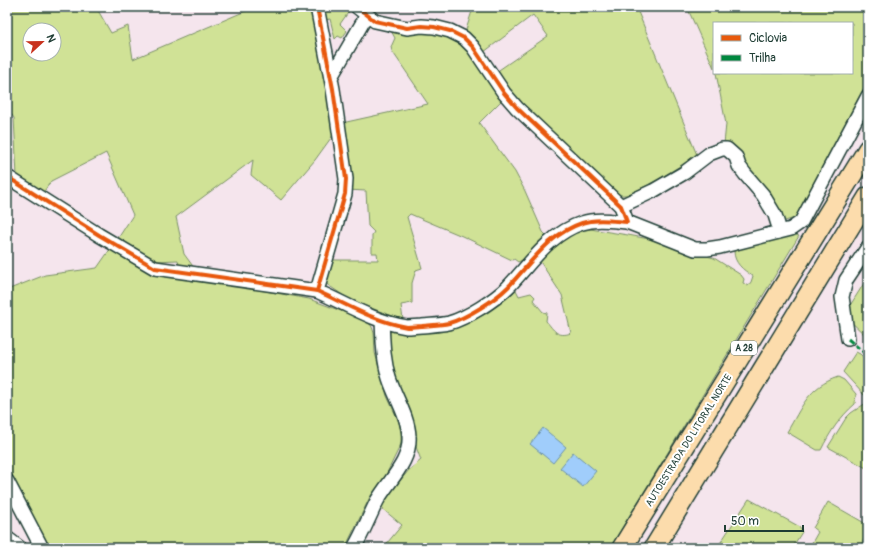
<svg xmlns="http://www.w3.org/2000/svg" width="875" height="555" font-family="Pangolin,sans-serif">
  <rect width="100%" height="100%" fill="#f5e5ed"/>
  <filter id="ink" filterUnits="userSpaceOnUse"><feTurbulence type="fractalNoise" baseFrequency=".025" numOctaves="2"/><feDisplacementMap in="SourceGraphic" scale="8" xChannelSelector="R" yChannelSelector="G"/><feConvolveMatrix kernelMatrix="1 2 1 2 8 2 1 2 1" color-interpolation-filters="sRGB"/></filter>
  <g filter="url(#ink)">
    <g fill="#d0e296" stroke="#789065" fill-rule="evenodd">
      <path d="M7 7H96L111 33 128 26 133 59 255 7H312L336 131 315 160 281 200 251 175 253 160 176 217 184 254 195 269 179 265 178 260 155 261 117 240 133 215 106 153 51 181 43 193 17 176 14 118 7 108ZM30 30H54V54H30Z"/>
      <polygon points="321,7 339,7 345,12 348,8 350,10 340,24 347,31 342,38 338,36 335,39 330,19 325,20"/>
      <polygon points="472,7 636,7 697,155 658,180 627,195 620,195 575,160 509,91 496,72 548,36 533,15 484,52 465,33 473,8"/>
      <polygon points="687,7 868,7 868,80 795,218 785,221 780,217 724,144 726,124 716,73 852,73 852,23 714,23 714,68"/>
      <path d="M390 29 424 30 462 41 505 97 479 123 515 172 525 191 543 232 546 235C538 244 529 258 518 262L514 259 512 260 462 236 410 214 407 217 422 268 416 270 412 283V303L401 305 403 320 350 300 325 283 330 260H378L377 253H372V235L374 232 368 226 366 191 347 190 351 170 342 123 428 104 392 51 391 47 395 38Z"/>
      <path d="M590 229 628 235 649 239 714 258 741 275 744 279 743 283 748 286 751 282 753 276C743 270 734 263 734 251L739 248 792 234 799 236 610 548H383L402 525 379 506 409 470 421 460C412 438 382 347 391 328L457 326 468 323 489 312 516 290 519 296 531 293 535 297 533 300 543 312 547 313 546 321C554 330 557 338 571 333L562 295 539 260 567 235Z"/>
      <polygon points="111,248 149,272 177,275 309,299 368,321 372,327 374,333 375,353 387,396 399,422 401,433 401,444 384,479 370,497 345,548 48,548 7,471 7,290 45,275 97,268"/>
      <polygon points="868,277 868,338 844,315"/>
      <polygon points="856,352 860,354 868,362 868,397 865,396 843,372"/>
      <path d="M838 377 844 380 856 394 855 404C840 417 830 432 821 450H817L787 432C802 407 808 387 838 377Z"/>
      <polygon points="866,403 868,404 868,469 828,447 846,418 851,413"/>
      <polygon points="749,499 800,527 802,532 792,548 717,548"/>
      <polygon points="828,502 868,525 868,532 859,548 809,548 818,532 813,528"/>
    </g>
    <g fill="#a0cdfb" stroke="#6c93ab">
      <polygon points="543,428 566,447 553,463 530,444"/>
      <polygon points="573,452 596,471 583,487 560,468"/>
    </g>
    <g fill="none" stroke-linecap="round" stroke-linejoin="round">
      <defs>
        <g id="minor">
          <path d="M317 7 333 89 346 179 345 194 317 291C346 304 375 322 407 327 412 327 417 326 422 326 431 325 440 325 449 323 467 318 495 300 508 287 531 263 549 234 582 223 597 218 613 221 627 222L621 206 517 108 504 93 473 47 464 38 450 31 434 27 421 26 407 28 375 21 357 7"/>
          <polyline points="331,77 367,15"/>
          <polyline points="7,178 9,178 99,235 155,268 317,291"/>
          <polyline points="621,206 653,191 684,173 709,154 722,149 727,149 736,157 739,166 745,174 763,195 775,215 780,231"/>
          <polyline points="627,222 695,249 707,249 720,247 791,229 801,222 868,96"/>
          <polyline points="848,339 842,297 846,280 868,247"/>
          <polyline points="7,481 42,548"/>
          <polyline points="7,538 20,548"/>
          <path d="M354 548C363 533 369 517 377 501 388 481 411 462 409 436 408 416 395 397 389 378 383 359 383 340 382 321"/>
        </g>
        <g id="highway">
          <polyline points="622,548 868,149"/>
          <polyline points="654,548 868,197"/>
        </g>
      </defs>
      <use href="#minor" stroke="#1f3d34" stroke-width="16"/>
      <use href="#highway" stroke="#1f3d34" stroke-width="22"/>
      <use href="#minor" stroke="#fff" stroke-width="13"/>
      <use href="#highway" stroke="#fcdcac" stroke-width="19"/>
      <polyline stroke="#00873e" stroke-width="3" stroke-dasharray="6 3" stroke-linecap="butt" points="848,339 868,356"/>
      <defs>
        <g id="cycleway">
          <path d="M317 7 333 89 346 179 345 194 317 291C346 304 375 322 407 327 412 327 417 326 422 326 431 325 440 325 449 323 467 318 495 300 508 287 531 263 549 234 582 223 597 218 613 221 627 222L621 206 517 108 504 93 473 47 464 38 450 31 434 27 421 26 407 28 375 21 357 7"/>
          <polyline points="7,178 9,178 99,235 155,268 317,291"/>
        </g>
      </defs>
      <use href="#cycleway" stroke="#fff" stroke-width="6"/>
      <use href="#cycleway" stroke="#e8590c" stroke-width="4"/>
    </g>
  </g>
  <g text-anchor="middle" stroke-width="4" stroke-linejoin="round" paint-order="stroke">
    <rect fill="#fff" stroke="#627771" stroke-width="1" x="731" y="341" width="26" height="14" rx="3"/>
    <g font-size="9" font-weight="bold" fill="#1f3d34">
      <text x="744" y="351">A 28</text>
    </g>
    <g font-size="10" fill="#1f3d34" stroke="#fff">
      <text transform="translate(688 440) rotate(-58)" y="4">AUTOESTRADA DO LITORAL NORTE</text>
    </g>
  </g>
  <rect width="875" height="555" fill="none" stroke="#fff" stroke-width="24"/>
  <rect x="12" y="12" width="851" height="531" fill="none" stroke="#1f3d34" stroke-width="1.5" filter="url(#ink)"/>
  <rect x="713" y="22" width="140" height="52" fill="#ffffff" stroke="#a5b1ae"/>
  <rect x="721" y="35" width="20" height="6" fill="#e8590c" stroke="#a5b1ae"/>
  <text x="749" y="42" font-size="12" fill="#1f3d34">Ciclovia</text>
  <rect x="721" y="55" width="20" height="6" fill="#00873e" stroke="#a5b1ae"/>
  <text x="749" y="62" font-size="12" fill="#1f3d34">Trilha</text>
  <g transform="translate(42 42) rotate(68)"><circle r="19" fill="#ffffff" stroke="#a5b1ae"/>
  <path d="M0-3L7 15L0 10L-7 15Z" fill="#c8321e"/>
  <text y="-6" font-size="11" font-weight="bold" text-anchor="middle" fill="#1f3d34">N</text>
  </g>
  <path d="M725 525v6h78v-6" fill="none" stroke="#1f3d34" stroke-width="2"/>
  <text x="731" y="525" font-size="12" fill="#1f3d34" stroke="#ffffff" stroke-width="3" paint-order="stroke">50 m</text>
</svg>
